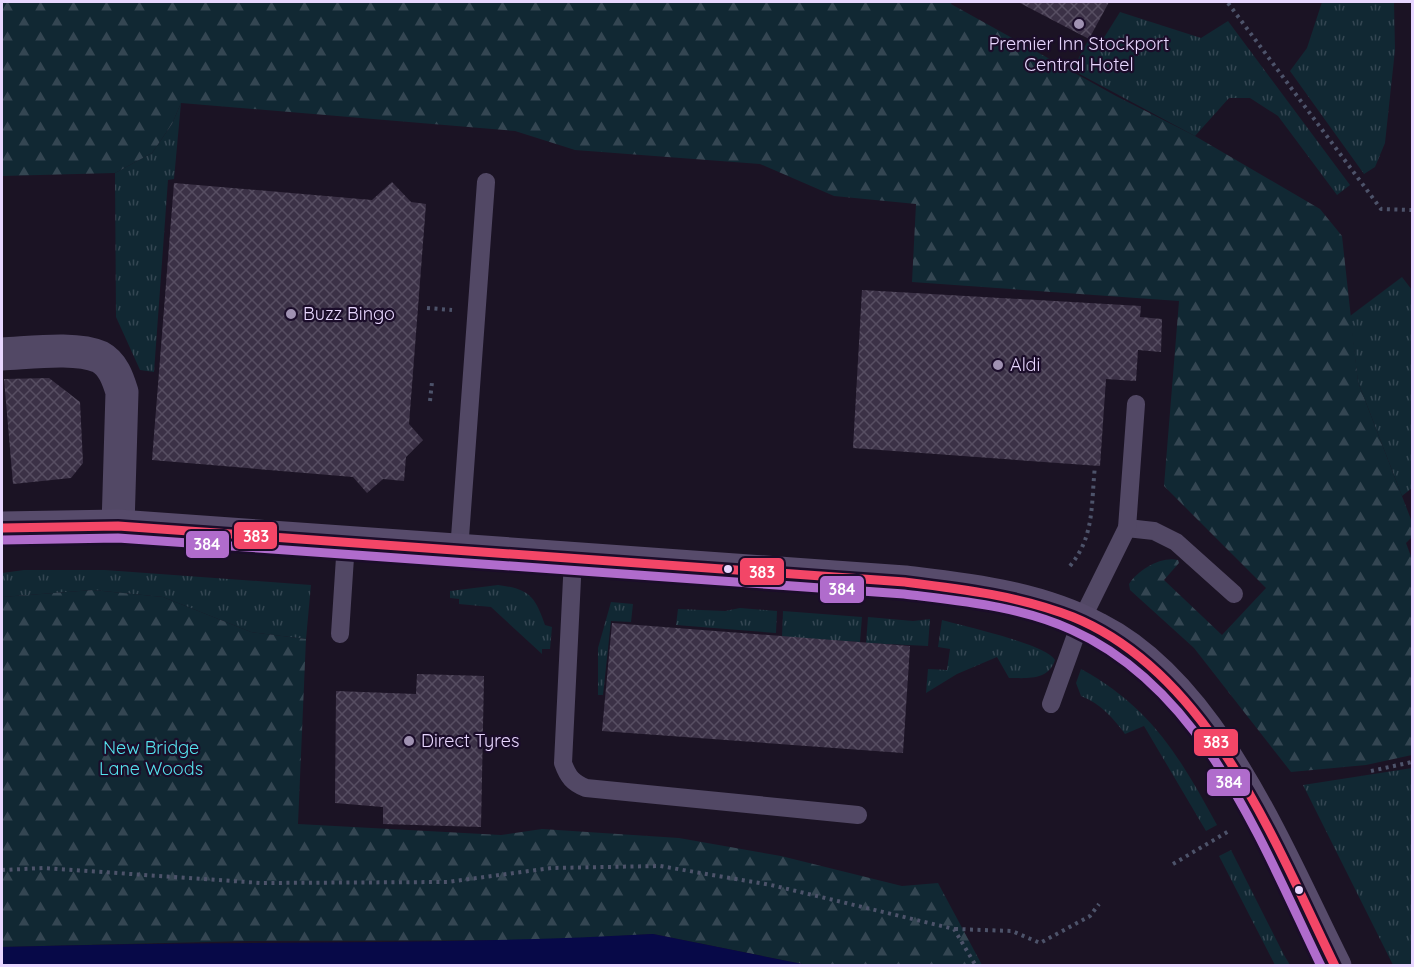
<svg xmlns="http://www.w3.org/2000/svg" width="1414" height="967" font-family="Quicksand,sans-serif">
  <defs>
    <pattern id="grass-tufts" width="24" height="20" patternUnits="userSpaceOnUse" patternTransform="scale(1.5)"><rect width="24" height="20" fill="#112833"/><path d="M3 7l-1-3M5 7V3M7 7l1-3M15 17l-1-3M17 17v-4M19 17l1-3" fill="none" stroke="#344652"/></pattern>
    <pattern id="forest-firs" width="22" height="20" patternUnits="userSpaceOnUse" patternTransform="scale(1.5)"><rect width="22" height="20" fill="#112833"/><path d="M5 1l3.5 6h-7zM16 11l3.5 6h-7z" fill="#344652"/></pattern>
    <pattern id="building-cross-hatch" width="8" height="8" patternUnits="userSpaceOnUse" patternTransform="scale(1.5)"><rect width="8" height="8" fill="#3b3146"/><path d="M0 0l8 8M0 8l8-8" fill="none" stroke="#574e62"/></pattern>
  </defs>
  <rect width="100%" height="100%" fill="#1b1324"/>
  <g fill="url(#grass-tufts)">
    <polygon points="1322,2 1394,2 1395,50 1385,143 1375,167 1364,174 1290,71 1307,48"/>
    <polygon points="1120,12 1201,38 1228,21 1350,185 1337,195 1278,116 1250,98 1229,98 1195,136 1072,70 1089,39 1100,44"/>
    <polygon points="181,103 174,179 168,180 154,372 140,370 116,317 115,173 152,153 172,124"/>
    <polygon points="1402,277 1412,290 1412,488 1402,496 1358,382 1350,316"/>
    <polygon points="24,570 105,570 311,585 306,639 251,632 163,597 93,590 2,597 2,573"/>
    <path d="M498 585C529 589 535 596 545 625L552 627 550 649H542V654L491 607 459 604V599L450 598V591Z"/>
    <polygon points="611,602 633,604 631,622 611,621 603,695 598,695 598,648"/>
    <polygon points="740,608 777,611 776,633 676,625 678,609 725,611"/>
    <polygon points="783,611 862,617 860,642 782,637"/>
    <polygon points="868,617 913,621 930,619 928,646 866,643"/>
    <path d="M942 620C963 626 1046 644 1055 660 1048 681 1027 678 1009 678L997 657 957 674 926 693 928 669 947 670 950 649 938 647Z"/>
    <path d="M1081 669C1151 707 1180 757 1217 825L1206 831 1144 726 1125 734C1113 718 1101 704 1081 696L1076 683Z"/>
    <polygon points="1412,768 1412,965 1393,965 1303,785"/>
    <polygon points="1231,850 1284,955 1290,965 1275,965 1219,856"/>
  </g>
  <g fill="url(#forest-firs)">
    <path d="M2 2H952L951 4 1116 96 1195 136 1320 209 1342 236 1358 382 1412 522V537L1406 543 1412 559V755L1366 765 1291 772 1194 648 1130 590 1129 584C1138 570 1161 556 1178 560L1179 563 1164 580 1222 635 1266 588 1164 486 1179 301 912 282 916 204 834 196 760 164 575 150 515 131 181 103 172 124 152 153 115 173 2 176Z"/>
    <polygon points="93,590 163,597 251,632 306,639 298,824 501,835 542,829 679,838 781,856 902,886 938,883 982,965 807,965 653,934 550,940 247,941 2,947 2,597"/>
  </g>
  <path fill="#070948" d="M653 934 807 965H2V947C218 940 436 946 653 934Z"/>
  <g fill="url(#building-cross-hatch)">
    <polygon points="1018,2 1109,2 1089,39"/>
    <polygon points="392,182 411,202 426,204 409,424 423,440 406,457 404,481 383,479 367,493 353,477 152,460 174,183 372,200"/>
    <polygon points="862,290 1141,306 1140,317 1162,319 1161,352 1138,350 1136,381 1106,379 1100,466 853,448"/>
    <polygon points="49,378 80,402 83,463 71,478 13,484 4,379"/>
    <polygon points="612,623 910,646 903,753 602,731"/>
    <polygon points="417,674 484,676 481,827 383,824 383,807 335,803 336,691 416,694"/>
  </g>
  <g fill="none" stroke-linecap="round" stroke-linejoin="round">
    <g stroke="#4d536a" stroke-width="4" stroke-dasharray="3 4.5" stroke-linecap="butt">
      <polyline points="1228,3 1381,209 1412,210"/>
      <polyline points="427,308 452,310"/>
      <polyline points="430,401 432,382"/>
      <path d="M1070 566C1095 536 1091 503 1095 466"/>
      <polyline points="1371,771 1412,762"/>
      <polyline points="1173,864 1229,831"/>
      <polyline points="2,870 44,868 261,883 447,882 551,868 660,866 771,885 954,929 976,966"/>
      <polyline points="955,929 1012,931 1040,943 1090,916 1099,904"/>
    </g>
    <g stroke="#524865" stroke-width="18">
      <polyline points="1127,528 1154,531 1176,542 1234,594"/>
      <polyline points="459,551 486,182"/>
      <path d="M573 558 563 763C568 777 573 783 586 788L858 815"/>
      <polyline points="340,634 346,542"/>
      <polyline points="1051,704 1081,621 1127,528 1136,404"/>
    </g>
    <path stroke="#524865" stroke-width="33" d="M2 354C28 353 76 346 100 357 113 364 118 379 122 392L118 526"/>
    <path stroke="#574b6b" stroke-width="33" d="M2 528 118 526 905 582C971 590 1038 597 1098 629 1213 687 1279 855 1335 966"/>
    <defs>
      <path id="bus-1" d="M2 528 118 526 905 582C962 589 1020 596 1073 617 1210 673 1275 843 1335 966"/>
      <path id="bus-2" d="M2 540 118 538 904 594C960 601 1020 606 1072 630 1204 689 1262 844 1321 966"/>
    </defs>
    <use href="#bus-1" stroke="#1b0d2a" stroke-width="14"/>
    <use href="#bus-2" stroke="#1b0d2a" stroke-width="14"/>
    <use href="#bus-1" stroke="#f34667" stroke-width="9"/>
    <use href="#bus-2" stroke="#b06ccc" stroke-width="9"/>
  </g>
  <g fill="#a092b2" stroke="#1b0d2a" stroke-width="2">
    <circle cx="1079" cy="24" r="6"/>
    <circle cx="291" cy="314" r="6"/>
    <circle cx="998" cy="365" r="6"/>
    <circle cx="409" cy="741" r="6"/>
  </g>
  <g fill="#e8d7ff" stroke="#1b0d2a" stroke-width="2">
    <circle cx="728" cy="569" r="5"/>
    <circle cx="1299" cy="890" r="5"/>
  </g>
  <g text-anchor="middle" stroke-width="4.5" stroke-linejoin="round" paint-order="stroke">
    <g font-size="18" fill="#e8d7ff" stroke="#1b0d2a" text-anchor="start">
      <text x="1079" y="50" text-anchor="middle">Premier Inn Stockport<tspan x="1079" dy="21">Central Hotel</tspan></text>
      <text x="303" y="320">Buzz Bingo</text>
      <text x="1010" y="371">Aldi</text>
      <text x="421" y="747">Direct Tyres</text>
    </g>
    <g font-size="18" fill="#55e3ed" stroke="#1b0d2a">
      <text x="151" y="754">New Bridge<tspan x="151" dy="21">Lane Woods</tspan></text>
    </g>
  </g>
  <g stroke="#1b0d2a" stroke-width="2">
    <rect x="233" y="521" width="45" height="29" rx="6" fill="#f34667"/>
    <rect x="185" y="530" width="45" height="29" rx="6" fill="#b06ccc"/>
    <rect x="739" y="557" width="46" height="29" rx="6" fill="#f34667"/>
    <rect x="819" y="575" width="46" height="29" rx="6" fill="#b06ccc"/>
    <rect x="1193" y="728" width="46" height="29" rx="6" fill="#f34667"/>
    <rect x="1206" y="768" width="45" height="29" rx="6" fill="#b06ccc"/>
  </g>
  <g font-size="16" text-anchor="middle" font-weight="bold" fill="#fff">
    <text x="256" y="542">383</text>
    <text x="207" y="550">384</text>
    <text x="762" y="578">383</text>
    <text x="842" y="595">384</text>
    <text x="1216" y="748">383</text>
    <text x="1229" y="788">384</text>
  </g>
  <rect width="1414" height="967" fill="none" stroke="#e8d7ff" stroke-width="6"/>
</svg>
